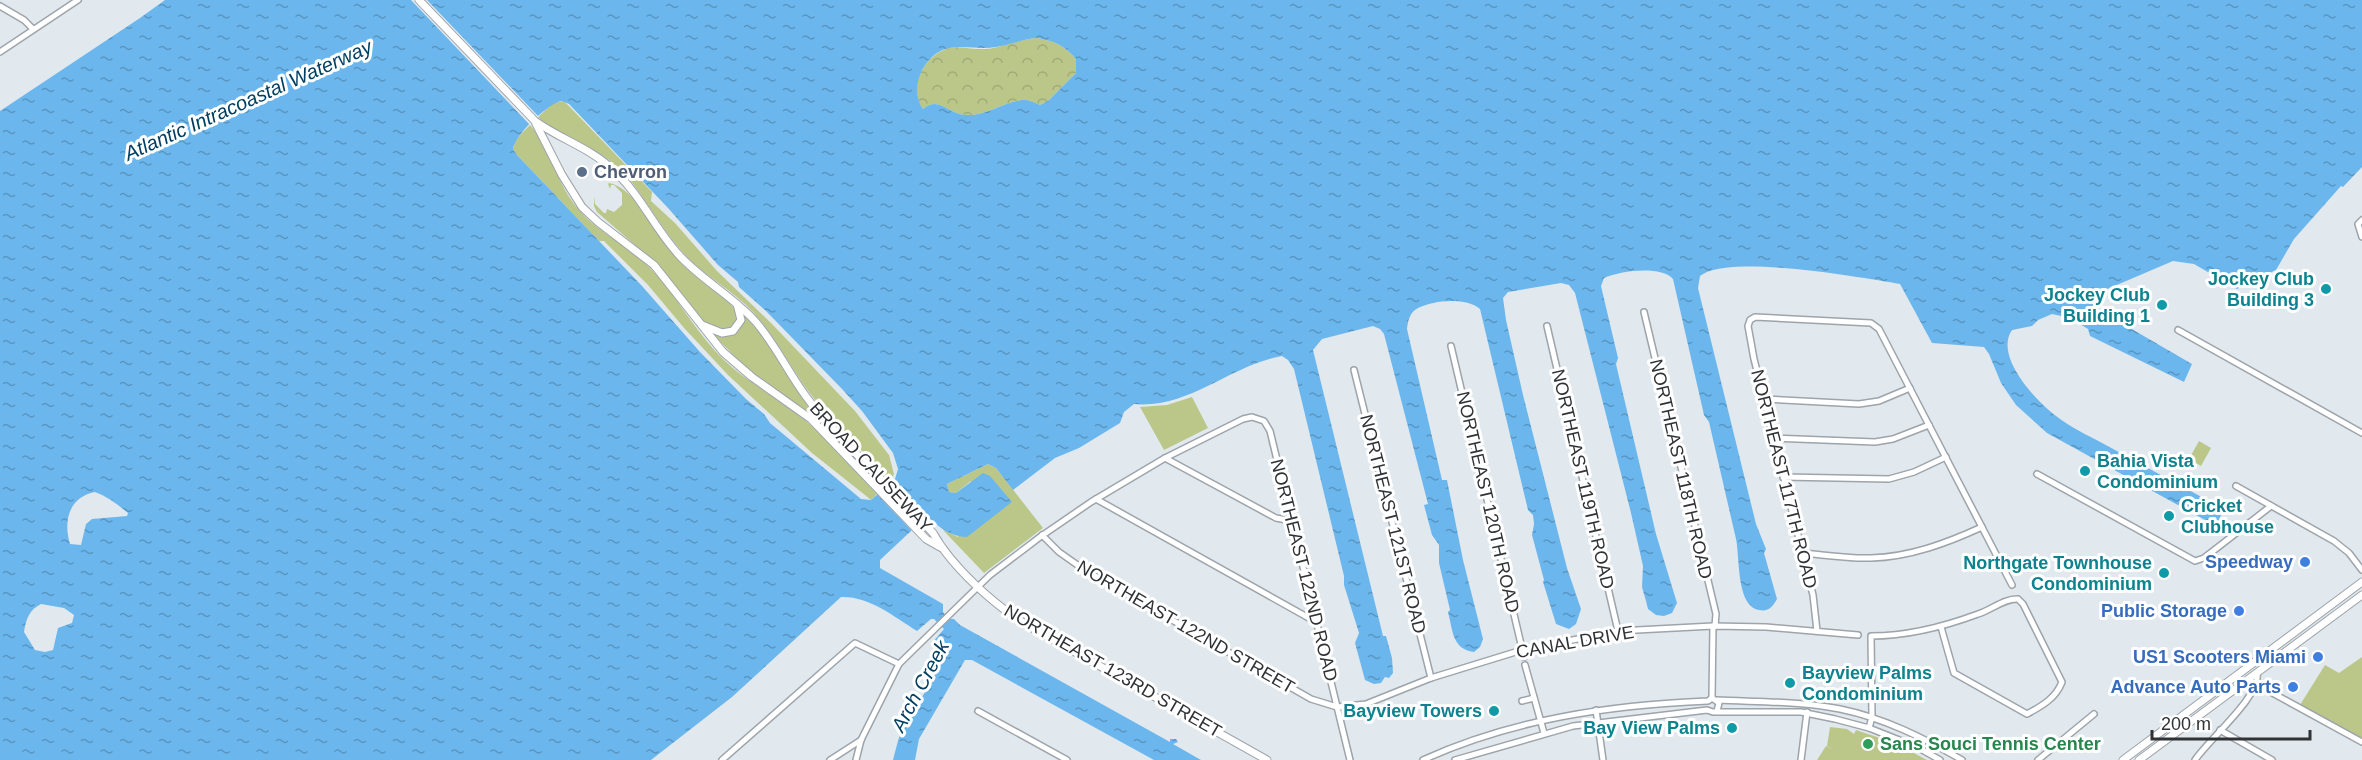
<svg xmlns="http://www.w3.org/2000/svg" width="2362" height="760" font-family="Helvetica,sans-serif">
  <defs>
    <pattern id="forest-crowns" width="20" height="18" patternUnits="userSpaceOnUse" patternTransform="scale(1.5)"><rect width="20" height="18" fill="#bac789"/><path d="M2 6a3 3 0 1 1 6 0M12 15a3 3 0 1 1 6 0" fill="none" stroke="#a0ab77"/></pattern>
    <pattern id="water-ripples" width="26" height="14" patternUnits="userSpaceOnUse" patternTransform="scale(1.5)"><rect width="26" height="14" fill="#6bb7ed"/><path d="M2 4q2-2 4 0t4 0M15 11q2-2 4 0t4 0" fill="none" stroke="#5895c1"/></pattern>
  </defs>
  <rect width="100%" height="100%" fill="#e1e9ef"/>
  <g fill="#bac789">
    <path d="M564 101 652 192 651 201 675 223 717 271 772 324 855 411 889 455 894 474 891 480 855 444 857 441 853 437 851 439C834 421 817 404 803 384 787 360 774 335 754 313 731 288 700 274 679 248 658 224 644 194 622 171 598 146 562 140 538 117L553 103Z"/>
    <path d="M530 125C552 149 556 185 580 211 598 232 624 243 644 262 675 291 693 330 724 360 747 382 776 397 801 417 829 439 852 468 877 494L871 500 865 495 812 453 728 375 685 329 648 285 604 241H599L517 155 513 149 514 141Z"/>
    <path d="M609 183C635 187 660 237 677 257 689 272 706 280 719 292 726 299 732 306 738 313L736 327 724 331 707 325 690 306 659 266 597 212 594 206V196L595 204 604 213H606L607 209 614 212 622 205V193L614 185H611L610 189 608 184Z"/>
    <polygon points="743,314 767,341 794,386 880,481 878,483 818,421 744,366 710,331 735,333 742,325"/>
    <polygon points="1192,397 1208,428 1164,450 1140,407 1167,405"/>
    <polygon points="2199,441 2211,448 2201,466 2189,459"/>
    <polygon points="988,464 996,468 1043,528 984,573 943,530 958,537 971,481 956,493 949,492 947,484"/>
    <polygon points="2362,657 2362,739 2300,705 2325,665 2339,673"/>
    <polygon points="1830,727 1847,729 1854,734 1856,730 1895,743 1927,760 1817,760 1826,746 1835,750 1827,746"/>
  </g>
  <path fill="url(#forest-crowns)" d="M1037 38C1055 41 1065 46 1076 59V73L1048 101 1040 105C1035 103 1028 99 1022 100 1004 102 985 116 966 115 949 115 939 95 923 109 908 89 923 57 946 49 956 45 969 49 979 49 999 50 1017 39 1037 38Z"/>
  <path fill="url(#water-ripples)" fill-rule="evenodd" d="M165 0H2362V167L2343 187 2341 186 2294 239 2276 270 2237 289 2194 264 2173 261 2105 290 2094 301 2099 310 2192 364 2184 382 2090 336 2088 329 2070 318 2052 314 2038 320 2032 326 2012 330C1994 356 2035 400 2056 416 2074 430 2096 439 2115 450 2152 470 2188 490 2224 509L2216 526 2047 433 2016 405 2001 383 1989 354 1984 347 1932 343 1900 284C1863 278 1727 253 1700 276L1698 288 1756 524 1766 549 1764 553 1777 599C1773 606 1769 612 1759 610 1736 606 1740 557 1736 539L1709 422 1704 415 1673 279C1661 265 1619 271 1604 278L1601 286 1618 358 1616 364 1656 534 1677 603 1672 613 1664 616 1656 615 1648 609 1646 601 1642 587 1643 566 1631 513 1575 293 1569 285 1561 283 1508 292 1503 298 1506 320 1523 395 1567 568 1581 609 1576 624 1569 629 1556 624 1543 582 1544 580 1532 535 1534 524 1533 515 1528 510 1480 309C1466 297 1434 300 1418 308 1410 312 1408 320 1407 329L1442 480H1447L1463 560 1483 639 1480 647 1474 652C1452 649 1453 631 1448 612L1450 610 1439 563V545L1432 535 1424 505 1428 504 1384 334 1380 329 1373 326 1322 339 1313 350 1383 636H1386L1392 658 1393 673 1389 678 1385 677 1381 683 1374 684 1365 680 1355 643 1359 633 1344 585V576L1294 369 1288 360 1282 356C1230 365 1189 409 1134 404L1124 412 1120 423 1079 448 1055 458 1013 490 996 468 988 464 947 484 949 492 956 493 983 473 990 476 1012 502 967 537C950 537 939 527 927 516L880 560V568L943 604V612L949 619H954L960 625 1170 742V739H1176L1178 742 1173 744 1201 760H1154L972 660H965L919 739 915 760H893C896 749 898 738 903 728 914 704 951 668 932 643L944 629 934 619H931L917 631C893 616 869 596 841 597L732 697 651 760H0V111L140 18ZM1037 38C1055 41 1065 46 1076 59V73L1048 101 1040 105C1035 103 1028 99 1022 100 1004 102 985 116 966 115 949 115 939 95 923 109 908 89 924 53 949 48 964 45 980 50 996 47 1010 45 1023 39 1037 38ZM562 101 569 104 668 208 718 265 738 282 739 287 766 311 842 389 862 411 893 453 898 469 895 479 871 500 861 499 770 423 764 414 746 399 700 352 642 286 517 155 513 149C513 137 549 102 562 101ZM95 492C108 497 117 504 128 513L127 516 92 519 86 524 81 545 70 544C63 521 69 497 95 492ZM41 604 64 608 74 615 72 623 58 628 53 650 45 652 35 650 24 632C26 619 29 610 41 604Z"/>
  <g fill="#e1e9ef">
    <polygon points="411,0 427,0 539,117 530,125"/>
    <polygon points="889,479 929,521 928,520 914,533 875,492"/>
  </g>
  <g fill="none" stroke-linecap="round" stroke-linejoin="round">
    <defs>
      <g id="minor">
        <polyline points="0,6 24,20 33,29"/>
        <polyline points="0,52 78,0"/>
        <polyline points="2362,220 2358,224 2362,237"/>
        <polyline points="1644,312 1716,614 1715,626"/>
        <polyline points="1547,326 1618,631"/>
        <polyline points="2178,330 2362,433"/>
        <polyline points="1451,346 1524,657"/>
        <polyline points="1354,370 1431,678"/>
        <polyline points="1764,399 1859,404 1879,401 1910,388"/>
        <polyline points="1772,438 1875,442 1893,439 1929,425"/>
        <polyline points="1165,458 1276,518 1292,521"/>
        <polyline points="2037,474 2195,561 2204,558 2271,506"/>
        <polyline points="1783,477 1889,479 1914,472 1946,457"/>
        <polyline points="2236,486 2334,541 2349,553 2362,570"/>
        <polyline points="1096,499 1316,622"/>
        <polyline points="1042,535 1059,552 1086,571 1311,699 1337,707 1366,704 1431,678 1522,650 1618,631 1713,626 1766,627 1858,635"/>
        <path d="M1802 553C1825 555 1849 559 1871 558 1910 557 1947 543 1982 527"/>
        <polyline points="1817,631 1813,595 1754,359 1748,326 1750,320 1755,317 1871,323 1879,329 2012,585"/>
        <polyline points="1525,665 1544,733"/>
        <polyline points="2256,684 2362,742"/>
        <polyline points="1712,698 1713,626"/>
        <path d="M1717 700C1758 702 1800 701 1840 709 1884 718 1924 738 1962 760"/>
        <polyline points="1522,701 1534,698"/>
        <polyline points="1596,710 1603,760"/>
        <polyline points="978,711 1067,760"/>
        <path d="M1869 728 1872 717 1871 636C1909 636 1943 627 1978 614 1991 610 2005 598 2018 599L2023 604 2062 682C2056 698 2042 706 2027 714L1954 673 1941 627"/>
        <polyline points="2220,730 2272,760"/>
        <polyline points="722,760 855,643 899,664"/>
        <polyline points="830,760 861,740"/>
        <polyline points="856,760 861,740 899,664 990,575 1040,537 1091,502 1165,458 1243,419 1252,417 1264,421 1270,431 1350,760"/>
        <path d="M1423 760C1512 719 1611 705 1708 701L1712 698 1719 703 1717 711"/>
        <polyline points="1455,760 1573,726 1707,710 1713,712 1801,712 1835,719 1869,728 1917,747 1940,760"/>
        <polyline points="1801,760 1807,712"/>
        <polyline points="2038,760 2094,714"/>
        <path d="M2195 760C2208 740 2262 695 2257 673"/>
      </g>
      <g id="major">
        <path d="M419 0 535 121C560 139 590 148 612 169 640 193 654 228 679 255 702 280 732 296 755 321 777 346 790 377 811 403 848 449 893 490 933 533 952 567 994 605 1027 625L1267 760"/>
        <polyline points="536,124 562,175 582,207 598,222 654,265 723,352 752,377 811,419 926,539 940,547"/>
        <polyline points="702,325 722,333 733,331 741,320 737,304"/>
        <polyline points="2123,760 2362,582"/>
        <polyline points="2139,760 2362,595"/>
      </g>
    </defs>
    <use href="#minor" stroke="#9da4aa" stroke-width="8"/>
    <use href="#major" stroke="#9da4aa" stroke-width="9"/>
    <use href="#minor" stroke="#fff" stroke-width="5"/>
    <use href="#major" stroke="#fff" stroke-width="7"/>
  </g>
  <circle fill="#5c6f8a" stroke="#fff" stroke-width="2" cx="582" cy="172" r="6"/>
  <g fill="#0f9aa8" stroke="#fff" stroke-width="2">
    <circle cx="2326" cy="289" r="6"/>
    <circle cx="2162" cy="305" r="6"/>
    <circle cx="2085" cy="471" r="6"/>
    <circle cx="2169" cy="516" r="6"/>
    <circle cx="2164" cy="573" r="6"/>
    <circle cx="1790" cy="683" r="6"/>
    <circle cx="1494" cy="711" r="6"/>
    <circle cx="1732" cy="728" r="6"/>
  </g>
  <g fill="#3f7fe0" stroke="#fff" stroke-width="2">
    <circle cx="2305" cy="562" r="6"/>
    <circle cx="2239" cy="611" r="6"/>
    <circle cx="2318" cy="657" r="6"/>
    <circle cx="2293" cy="687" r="6"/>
  </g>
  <circle fill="#2e9e5b" stroke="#fff" stroke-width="2" cx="1868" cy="744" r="6"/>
  <g text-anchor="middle" stroke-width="6" stroke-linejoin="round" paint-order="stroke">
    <g font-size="18" font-weight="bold" fill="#4e5e75" stroke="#fff" text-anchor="start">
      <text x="594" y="178">Chevron</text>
    </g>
    <g font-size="18" font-weight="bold" fill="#0d838f" stroke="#fff" text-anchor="end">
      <text x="2314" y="285">Jockey Club<tspan x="2314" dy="21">Building 3</tspan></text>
      <text x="2150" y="301">Jockey Club<tspan x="2150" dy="21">Building 1</tspan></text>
      <text x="2097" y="467" text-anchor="start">Bahia Vista<tspan x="2097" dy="21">Condominium</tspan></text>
      <text x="2181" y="512" text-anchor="start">Cricket<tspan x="2181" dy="21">Clubhouse</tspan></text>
      <text x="2152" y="569">Northgate Townhouse<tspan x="2152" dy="21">Condominium</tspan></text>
      <text x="1802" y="679" text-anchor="start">Bayview Palms<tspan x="1802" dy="21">Condominium</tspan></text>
      <text x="1482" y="717">Bayview Towers</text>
      <text x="1720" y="734">Bay View Palms</text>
    </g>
    <g font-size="18" fill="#303235" stroke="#fff">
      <text transform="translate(871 467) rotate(47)" y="6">BROAD CAUSEWAY</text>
      <text transform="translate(1681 469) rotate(77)" y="6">NORTHEAST 118TH ROAD</text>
      <text transform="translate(1583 479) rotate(77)" y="6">NORTHEAST 119TH ROAD</text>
      <text transform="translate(1784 479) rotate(76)" y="6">NORTHEAST 117TH ROAD</text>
      <text transform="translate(1488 502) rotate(77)" y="6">NORTHEAST 120TH ROAD</text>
      <text transform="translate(1393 524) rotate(76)" y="6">NORTHEAST 121ST ROAD</text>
      <text transform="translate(1304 570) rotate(76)" y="6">NORTHEAST 122ND ROAD</text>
      <text transform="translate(1186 627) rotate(30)" y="6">NORTHEAST 122ND STREET</text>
      <text transform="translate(1575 642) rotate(-10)" y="6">CANAL DRIVE</text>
      <text transform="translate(1113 671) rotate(30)" y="6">NORTHEAST 123RD STREET</text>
    </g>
    <g font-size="18" font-weight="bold" fill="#366cbe" stroke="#fff" text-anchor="end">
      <text x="2293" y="568">Speedway</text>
      <text x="2227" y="617">Public Storage</text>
      <text x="2306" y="663">US1 Scooters Miami</text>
      <text x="2281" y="693">Advance Auto Parts</text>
    </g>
    <g font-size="18" font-weight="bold" fill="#27864d" stroke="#fff" text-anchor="start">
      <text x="1880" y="750">Sans Souci Tennis Center</text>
    </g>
    <g font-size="20" font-style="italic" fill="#003f62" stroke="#fff">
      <text transform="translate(248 100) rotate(-24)" y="7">Atlantic Intracoastal Waterway</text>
      <text transform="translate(920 686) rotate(-62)" y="7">Arch Creek</text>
    </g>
  </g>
  <path d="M2152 730v9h158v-9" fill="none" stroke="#303235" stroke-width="3"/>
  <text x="2161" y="730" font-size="18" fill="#303235" stroke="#ffffff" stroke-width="4.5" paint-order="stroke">200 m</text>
</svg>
